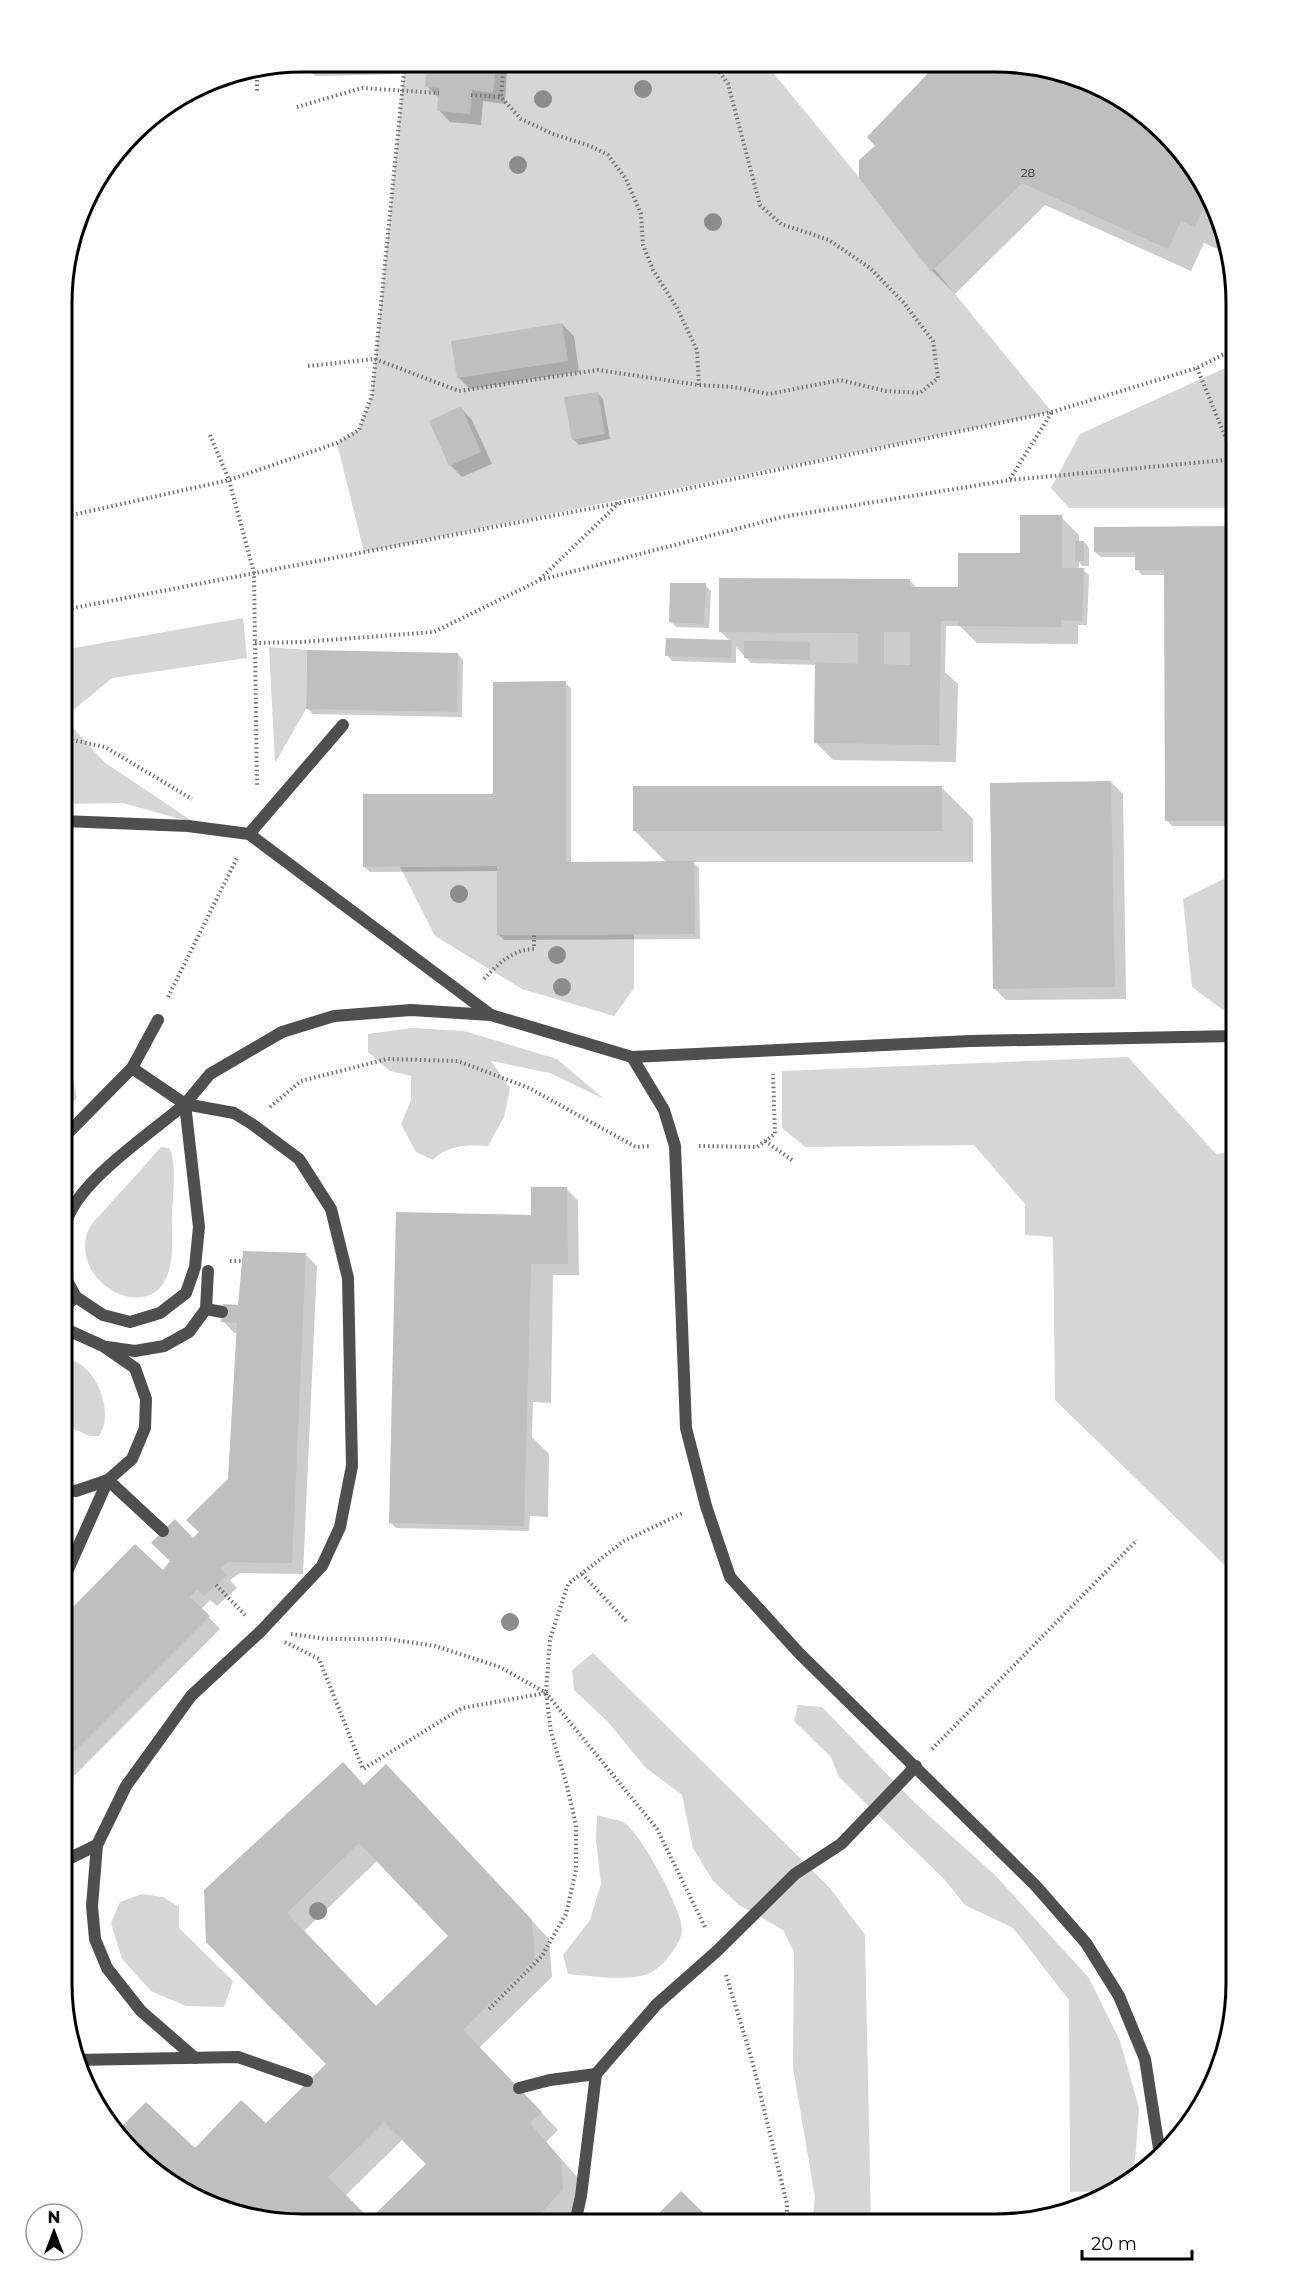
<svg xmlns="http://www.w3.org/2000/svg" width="1298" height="2286" font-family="Montserrat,sans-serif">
  <rect width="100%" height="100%" fill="#fff"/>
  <g fill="#d6d6d6">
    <polygon points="405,62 766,64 1052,412 364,552 337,443 359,430 372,395"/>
    <polygon points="1236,363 1236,508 1069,508 1051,488 1080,434"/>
    <polygon points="243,618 247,658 112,678 64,718 104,762 195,823 123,803 63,804 63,650"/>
    <polygon points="269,647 307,650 306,709 275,763"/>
    <polygon points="497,866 497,935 634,934 634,988 614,1016 522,989 435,936 400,867"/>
    <polygon points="1236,873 1236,1006 1223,1010 1192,987 1183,899"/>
    <path d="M412 1028 464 1031 557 1059 604 1099 550 1073 491 1061 510 1088 504 1117 488 1146C469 1144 447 1145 433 1160L416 1152 401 1124 411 1100V1076L390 1071 368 1052V1034Z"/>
    <polygon points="63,1030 77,1098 63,1111"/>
    <polygon points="1128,1057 1216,1154 1236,1152 1236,1576 1055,1400 1053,1237 1025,1235 1025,1204 974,1145 805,1147 782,1128 782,1071"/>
    <path d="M161 1147 169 1148C177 1161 173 1196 172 1212 171 1232 175 1257 167 1276 149 1324 72 1284 87 1234 90 1223 102 1214 109 1205 126 1186 144 1167 161 1147Z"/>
    <path d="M62 1358C67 1359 72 1360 76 1362 99 1372 114 1416 99 1436H90L62 1424Z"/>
    <polygon points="593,1653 829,1887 865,1935 871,2224 812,2224 815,2197 793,2068 794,1952 783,1930 739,1905 713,1881 693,1848 682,1795 645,1767 608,1722 574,1690 572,1670"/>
    <polygon points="798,1705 822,1707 916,1804 996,1876 1089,1978 1120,2041 1139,2108 1135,2161 1126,2185 1116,2191 1070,2192 1069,2000 1013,1928 965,1905 944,1879 839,1777 831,1757 794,1721"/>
    <path d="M597 1815C605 1818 616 1819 623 1822 640 1831 683 1911 682 1930 682 1943 662 1968 650 1973 630 1982 590 1976 568 1974L563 1955 590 1920 601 1884 596 1840Z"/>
    <polygon points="142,1894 163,1897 179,1907 179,1928 233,1981 224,2007 186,2006 151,1991 122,1959 111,1923 120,1902"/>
  </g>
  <g fill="#0003" fill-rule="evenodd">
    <polygon points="301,62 407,62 407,74 315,76"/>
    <polygon points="429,62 499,63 507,71 505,104 483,101 481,125 450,122 439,110 439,98 427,86"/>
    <polygon points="1042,66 1092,83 1098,96 1196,168 1224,225 1225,234 1218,249 1204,243 1191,271 1045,205 955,294 932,271 878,146"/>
    <polygon points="231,76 231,79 211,80"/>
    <polygon points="562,324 574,336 579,372 470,389 458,377"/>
    <polygon points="597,393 603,399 610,439 579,445 573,439"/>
    <polygon points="461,408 472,420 492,464 462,477 450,465"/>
    <polygon points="1061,517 1079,535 1079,542 1084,542 1089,548 1089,566 1082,566 1079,562 1079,570 1083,570 1089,575 1087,625 1078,625 1078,644 977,643 960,626 946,626 945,672 958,684 956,762 833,760 816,743 817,665 751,663 736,647 736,663 672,661 667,655 730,641 720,631 910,581 917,588 957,588 1022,555"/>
    <polygon points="1095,528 1236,528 1236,826 1172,826 1167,820 1166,575 1142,575 1137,569 1137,557 1101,557 1095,552"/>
    <polygon points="705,585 711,591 709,628 676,627 671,622"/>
    <polygon points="458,654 463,660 462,717 313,714 307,708"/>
    <polygon points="565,683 571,688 571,863 667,863 634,830 942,788 973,819 973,862 693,862 699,868 700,939 504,940 498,934 498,871 370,872 364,866 495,795"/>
    <polygon points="1111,782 1123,794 1126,999 1006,1000 995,989"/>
    <polygon points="567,1189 578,1201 579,1275 553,1275 551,1403 533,1402 532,1437 549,1454 548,1517 530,1516 529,1531 396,1528 390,1522 533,1217"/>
    <polygon points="305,1254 317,1266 303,1574 240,1573 230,1580 237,1588 217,1606 210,1600 201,1609 220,1629 62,1788 62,1620 135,1546 163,1572 201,1532 230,1480 238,1333 234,1333 223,1321"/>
    <path d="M404 1783 549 1939 552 1977 479 2048 558 2130 546 2142 578 2178 580 2207 565 2223 271 2222 210 2206 156 2174 116 2135 146 2104 195 2150 266 2125 328 2064 207 1942 365 1786ZM378 1860 451 1936 377 2007 304 1931ZM403 2139 428 2164 370 2221 345 2196Z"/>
  </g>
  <g fill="#bfbfbf" fill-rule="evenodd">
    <polygon points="427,62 496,63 493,93 472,90 470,114 437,111 439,88 425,87"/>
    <polygon points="936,65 1042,66 1078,78 1081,84 1167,135 1196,168 1209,196 1195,227 1181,221 1168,249 1022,183 931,272 859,178 859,160 875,146 867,137"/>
    <polygon points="562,323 568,361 457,378 451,341"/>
    <polygon points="598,392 605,434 572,440 564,397"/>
    <polygon points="461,406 481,452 449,466 429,421"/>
    <path d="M1020 515H1062V568H1084L1082 621 1061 620V627L958 626V621H941L939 745 814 743 815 662 858 664V633L719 632V578L910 579V587H958V553H1020ZM884 632H910V665L884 664Z"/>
    <polygon points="1236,526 1236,821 1165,821 1164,570 1135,570 1135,552 1094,552 1094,527"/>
    <rect x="1075" y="541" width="9" height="20"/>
    <polygon points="670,583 706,583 704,624 669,622"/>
    <polygon points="666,638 732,640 731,658 665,656"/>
    <polygon points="744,641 810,642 810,660 744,658"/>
    <polygon points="307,650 458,653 457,712 306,709"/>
    <polygon points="566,681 566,862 694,861 695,934 497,935 497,866 363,867 363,794 493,794 493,682"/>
    <polygon points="1111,781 1115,987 993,989 990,783"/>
    <rect x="633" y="786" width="309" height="45"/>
    <polygon points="531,1187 567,1187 568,1264 531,1264 524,1526 389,1523 396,1212 531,1215"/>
    <polygon points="243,1251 306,1253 292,1563 228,1562 220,1568 227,1575 204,1596 197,1589 190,1597 210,1616 62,1764 62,1618 135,1544 163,1570 170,1561 151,1543 175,1519 193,1538 199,1532 186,1520 228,1479 237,1323 221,1322 223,1304 238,1305"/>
    <path d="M343 1762 364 1785 386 1764 532 1920 535 1959 463 2030 542 2112 530 2123 561 2159 563 2189 532 2223 298 2222 286 2210 274 2222H271L210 2206 156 2174 115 2133 146 2102 195 2148 241 2100 266 2123 326 2064 206 1942 204 1890ZM359 1843 448 1936 376 2006 287 1913ZM384 2122 426 2164 370 2219 328 2177Z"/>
    <polygon points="681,2191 715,2224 649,2223"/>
  </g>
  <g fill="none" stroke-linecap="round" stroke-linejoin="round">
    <g stroke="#717171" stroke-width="4" stroke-dasharray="1.5 3" stroke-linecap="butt">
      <polyline points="504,63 501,97 521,119 553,134 590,146 608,155 626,179 641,214 643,245 653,270 677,308 697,350 699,385"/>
      <polyline points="257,71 257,91"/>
      <polyline points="471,95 501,97"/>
      <polyline points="297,107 362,88 439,93"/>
      <polyline points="308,366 375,359 459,391 598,370 699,385 733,387 769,394 840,380 886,391 920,393 938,378 933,341 903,302 870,268 829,240 781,224 760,205 728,84 714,64"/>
      <polyline points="1197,368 1234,458"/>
      <polyline points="210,435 229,480 254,573 257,786"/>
      <polyline points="1010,479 1052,412"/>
      <polyline points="63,517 229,480 337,443 359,430 372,395 405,62"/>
      <polyline points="540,579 619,503"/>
      <polyline points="63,610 619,503 1052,412 1197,368 1236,348"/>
      <polyline points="255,643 301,642 434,632 540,580 782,517 1010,480 1236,459"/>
      <polyline points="63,738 105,747 192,799"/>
      <path d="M484 979C498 964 513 949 534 949V935"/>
      <polyline points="168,997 238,856"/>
      <polyline points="270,1107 301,1081 387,1059 458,1061 529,1088 636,1147 650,1146"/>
      <polyline points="765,1141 792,1160"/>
      <polyline points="699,1146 757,1147 775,1134 773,1074"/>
      <polyline points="230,1261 241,1261"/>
      <polyline points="582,1574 627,1622"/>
      <polyline points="216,1585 245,1615"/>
      <polyline points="291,1634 326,1639 388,1639 435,1646 500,1667 546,1693 657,1829 706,1929"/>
      <polyline points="285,1642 319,1659 363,1769 462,1708 546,1693"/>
      <polyline points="932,1749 1137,1540"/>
      <polyline points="726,1975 752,2060 787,2204 787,2224"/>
      <polyline points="489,2009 542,1956 566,1914 576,1870 576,1825 566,1782 551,1732 546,1693 550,1639 568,1584 624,1541 683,1513"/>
    </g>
    <g stroke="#4f4f4f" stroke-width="12">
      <polyline points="63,821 188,826 249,834 491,1015"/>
      <polyline points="249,834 343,725"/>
      <path d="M62 1272 76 1297 103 1315 130 1322 160 1313 186 1293 195 1267 199 1227 185 1104C153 1131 91 1173 72 1209 66 1219 63 1233 62 1245"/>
      <polyline points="519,2088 550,2080 596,2074"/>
      <polyline points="575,2223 581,2196 596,2074 657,2004 717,1951 795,1874 841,1844 916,1766"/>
    </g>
    <g stroke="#4f4f4f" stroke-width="12">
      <polyline points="632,1057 664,1110 675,1146 686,1428 706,1506 730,1577 799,1653 1035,1885 1086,1943 1119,1996 1145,2059 1160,2155"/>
      <polyline points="185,1104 210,1074 282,1032 334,1016 411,1010 491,1015 632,1057 970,1041 1236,1036"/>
      <polyline points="63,1138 132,1068"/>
      <polyline points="62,1308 76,1297"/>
      <polyline points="206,1309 222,1312"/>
      <polyline points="107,1347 135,1351 164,1346 189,1332 206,1309 208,1271"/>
      <polyline points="62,1489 76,1491 108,1480 163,1531"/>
      <polyline points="62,1583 108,1480 132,1459 145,1428 146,1399 135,1368 103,1346 70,1331 62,1330"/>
      <polyline points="97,1845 92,1906 95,1939 107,1968 141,2011 195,2058"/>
      <polyline points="62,1862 97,1845 126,1786 191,1696 261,1631 322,1566 340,1527 352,1466 348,1278 331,1209 299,1159 252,1124 234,1113 185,1104 132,1068 158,1020"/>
      <polyline points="74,2060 238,2057 307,2081"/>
    </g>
  </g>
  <g fill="#8c8c8c">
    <circle cx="643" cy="89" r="9"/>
    <circle cx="543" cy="99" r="9"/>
    <circle cx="518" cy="165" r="9"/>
    <circle cx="713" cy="222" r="9"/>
    <circle cx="459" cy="894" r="9"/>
    <circle cx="557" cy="955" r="9"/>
    <circle cx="562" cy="987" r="9"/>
    <circle cx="510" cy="1622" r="9"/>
    <circle cx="318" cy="1911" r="9"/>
  </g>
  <g text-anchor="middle" stroke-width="4.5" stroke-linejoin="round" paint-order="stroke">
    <g font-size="12" fill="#303030">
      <text x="1028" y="177">28</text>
    </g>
  </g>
  <path d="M0 0H1298V2286H0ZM303 72H995A231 231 0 0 1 1226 303V1983A231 231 0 0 1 995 2214H303A231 231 0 0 1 72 1983V303A231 231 0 0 1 303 72Z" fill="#fff" fill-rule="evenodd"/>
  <path fill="none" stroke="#000" stroke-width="3" d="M303 72H995A231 231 0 0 1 1226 303V1983A231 231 0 0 1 995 2214H303A231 231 0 0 1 72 1983V303A231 231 0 0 1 303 72Z"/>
  <g transform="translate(54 2232)"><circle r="28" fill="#ffffff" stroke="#999999" stroke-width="1.5"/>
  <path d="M0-4.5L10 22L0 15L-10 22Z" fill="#000000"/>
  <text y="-9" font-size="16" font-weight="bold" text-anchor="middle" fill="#000000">N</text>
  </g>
  <path d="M1082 2250v9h110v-9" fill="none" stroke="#000000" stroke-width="3"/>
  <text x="1091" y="2250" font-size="18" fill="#000000" stroke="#ffffff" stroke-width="4.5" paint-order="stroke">20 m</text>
</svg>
